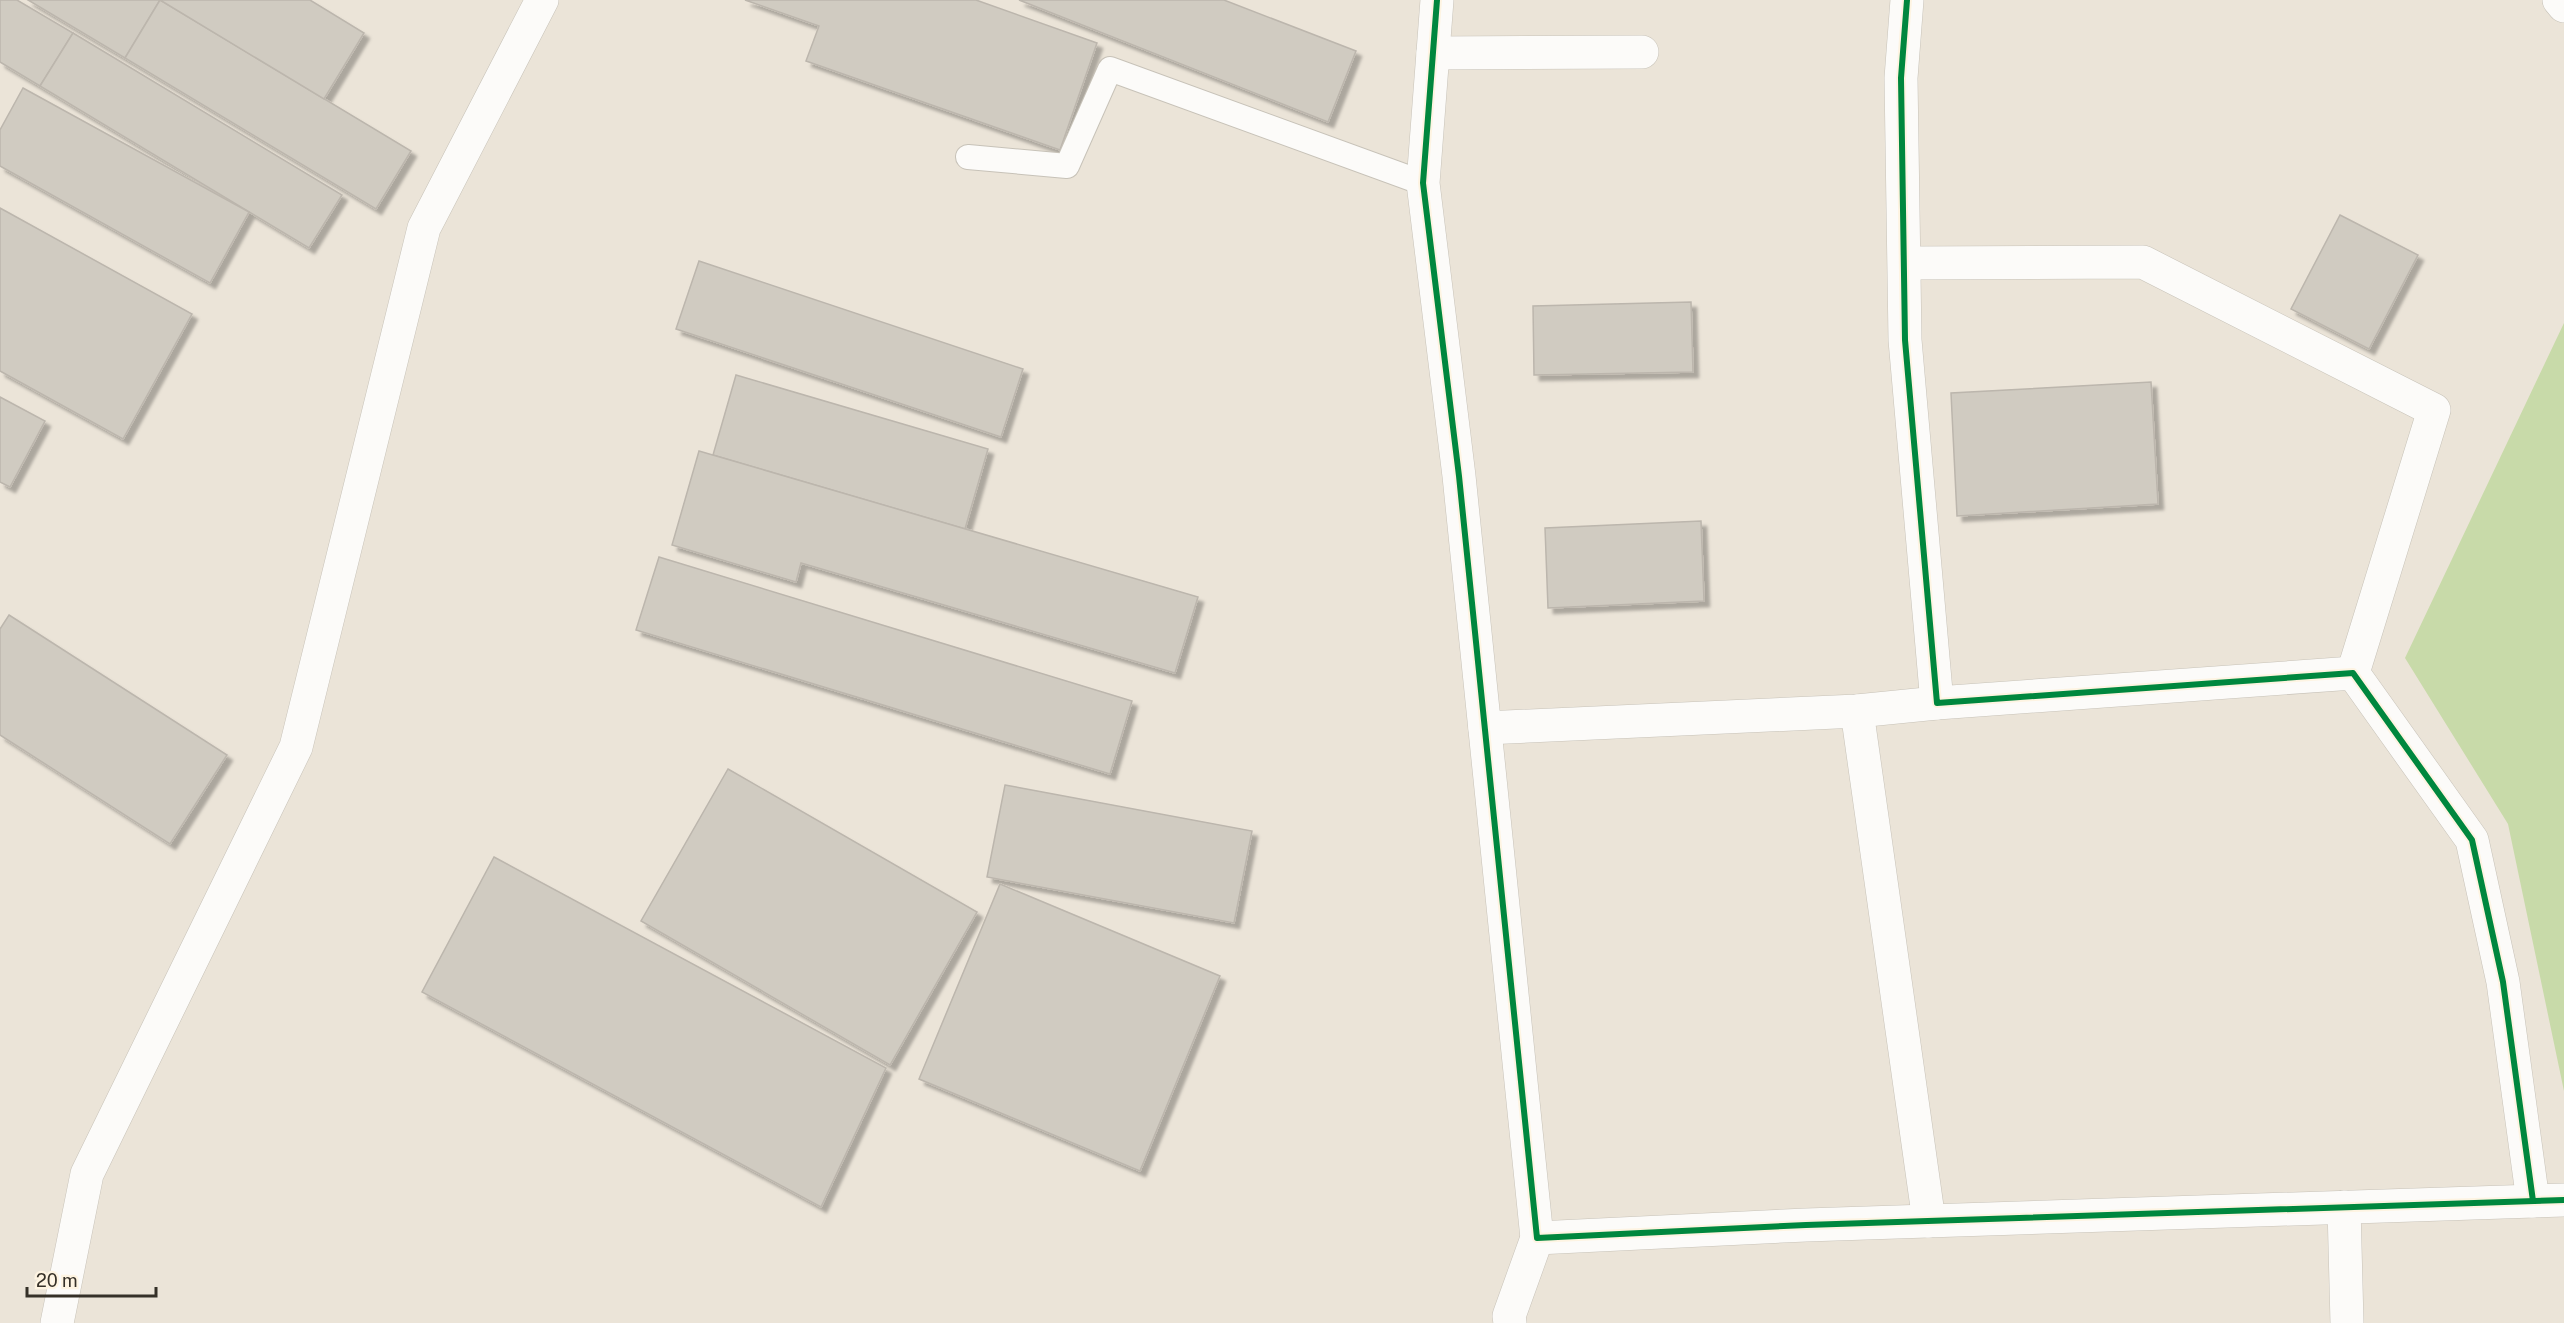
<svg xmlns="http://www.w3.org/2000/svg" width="2564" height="1323" font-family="'Public Sans',sans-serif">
  <defs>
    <filter id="shadow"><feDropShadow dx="5.5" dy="5.5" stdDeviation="1.5" flood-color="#0004"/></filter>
  </defs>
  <rect width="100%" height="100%" fill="#ebe4d8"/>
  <polygon fill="#c8daa9" points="2564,323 2564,1091 2508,824 2405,658"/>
  <g fill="#d0cbc1" stroke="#bcb6ad" stroke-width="1.5" filter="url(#shadow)">
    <polygon points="0,0 17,0 73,33 40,86 0,62"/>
    <polygon points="28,0 160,0 125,58"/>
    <polygon points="160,0 411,151 376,209 125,58"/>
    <polygon points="160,0 310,0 364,33 324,99"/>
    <polygon points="745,0 976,0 1097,43 1060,150 806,61 819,26"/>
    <polygon points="1019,0 1224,0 1356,51 1328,122"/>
    <polygon points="73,33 342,195 309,248 40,86"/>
    <polygon points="23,88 249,212 210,283 0,166 0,130"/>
    <polygon points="0,208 192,314 123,439 0,371"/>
    <polygon points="2340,215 2418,255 2369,349 2291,309"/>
    <polygon points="699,261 1023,369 1001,437 676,329"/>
    <polygon points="1691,302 1693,372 1534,375 1533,306"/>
    <polygon points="736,375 988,449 965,529 713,455"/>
    <polygon points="2151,382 2158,504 1957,516 1951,393"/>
    <polygon points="0,397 45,421 10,487 0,482"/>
    <polygon points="699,451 1198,597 1175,673 801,563 796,582 672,545"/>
    <polygon points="1701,521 1704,601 1548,608 1545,528"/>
    <polygon points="659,557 1132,701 1110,774 636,630"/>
    <polygon points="9,615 227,755 170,844 0,735 0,629"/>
    <polygon points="728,769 977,912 890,1065 641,921"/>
    <polygon points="1005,785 1252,831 1234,923 987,877"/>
    <polygon points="494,857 886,1068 821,1207 422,992"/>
    <polygon points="1000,884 1220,976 1140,1171 919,1079"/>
  </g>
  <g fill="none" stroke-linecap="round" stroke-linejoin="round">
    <defs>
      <polyline id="lane" points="968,157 1067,166 1110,69 1423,183"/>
      <g id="street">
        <polyline points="1437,0 1423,183 1459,476 1537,1238 1806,1225 2564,1200"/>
        <polyline points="1907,0 1901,78 1905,340 1937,703 2353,673 2472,840 2503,982 2533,1201"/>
        <polyline points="2559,0 2564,6"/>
        <polyline points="1433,53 1642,52"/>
        <polyline points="1905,263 2143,262 2434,410 2353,673"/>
        <polyline points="1857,711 1929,1221"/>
        <polyline points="1485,728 1857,711 1937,703"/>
        <polyline points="2344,1207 2347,1323"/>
        <polyline points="57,1323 87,1174 296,747 424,228 542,0"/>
        <polyline points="1510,1323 1509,1316 1537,1238"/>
      </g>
    </defs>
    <use href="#lane" stroke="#c7c2b8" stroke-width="26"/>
    <use href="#street" stroke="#c7c2b8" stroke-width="34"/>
    <use href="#lane" stroke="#fcfbf9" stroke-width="24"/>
    <use href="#street" stroke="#fcfbf9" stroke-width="33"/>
    <defs>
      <g id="cycleway">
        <polyline points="1437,0 1423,183 1459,476 1537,1238 1806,1225 2564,1200"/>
        <polyline points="1907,0 1901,78 1905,340 1937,703 2353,673 2472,840 2503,982 2533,1201"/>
      </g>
    </defs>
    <use href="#cycleway" stroke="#fef4e2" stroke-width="10"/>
    <use href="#cycleway" stroke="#00873e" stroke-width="6"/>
  </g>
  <path d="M27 1287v9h129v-9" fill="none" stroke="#353028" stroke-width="3"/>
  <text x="36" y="1287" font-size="18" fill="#353028" stroke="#fef4e2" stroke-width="4.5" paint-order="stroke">20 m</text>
</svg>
